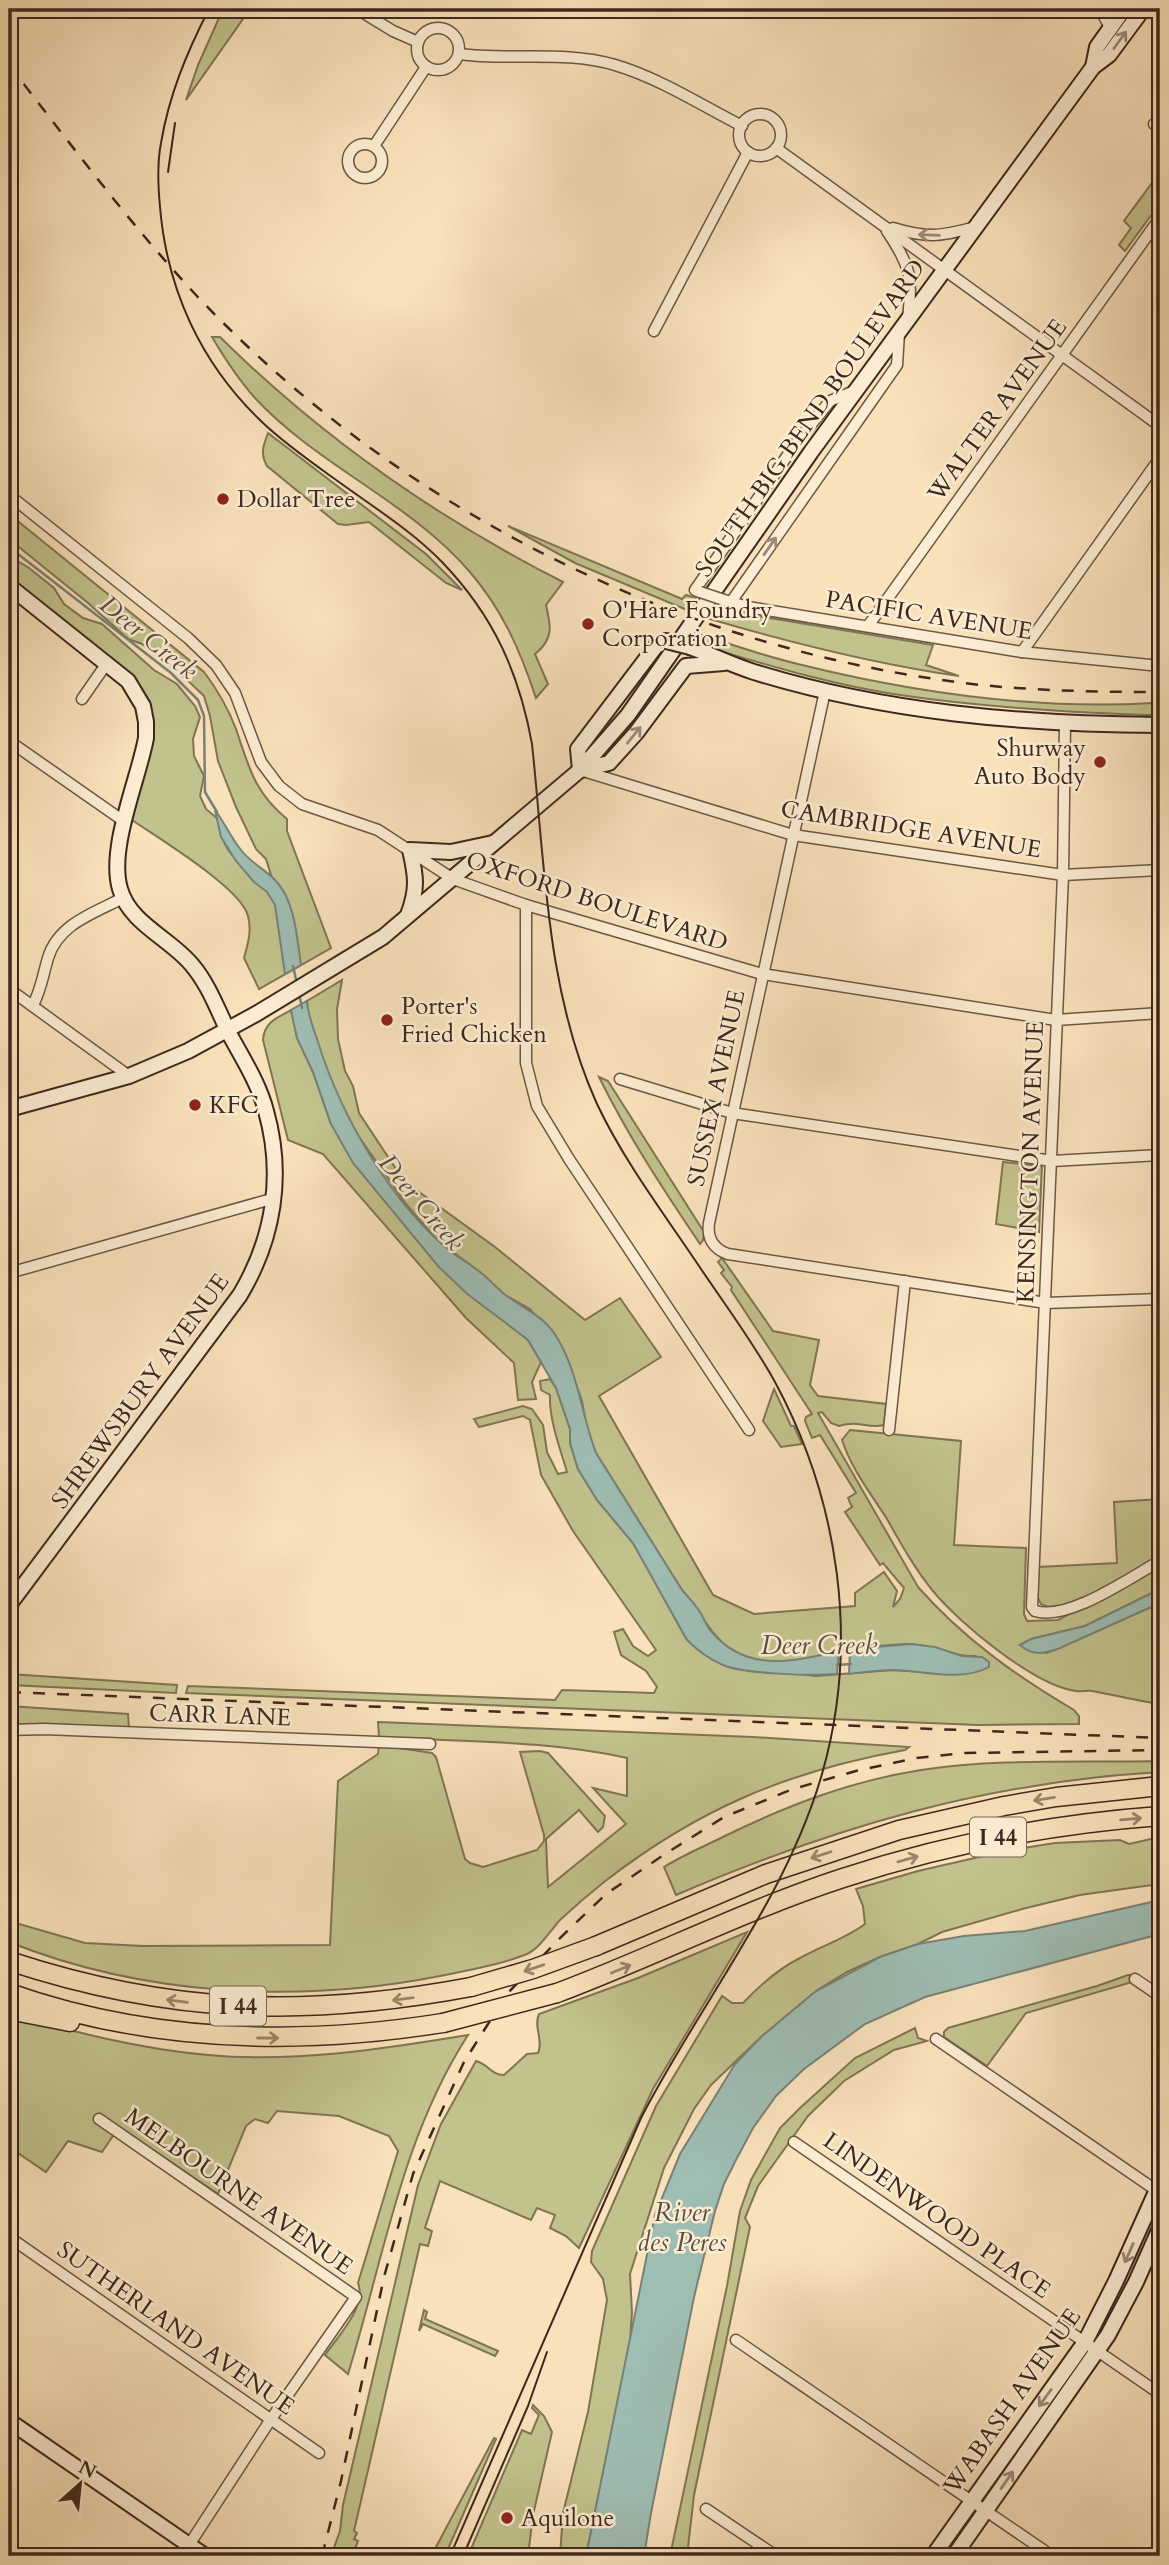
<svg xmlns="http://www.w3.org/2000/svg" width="1169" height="2565" font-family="Cardo,serif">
  <rect width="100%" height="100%" fill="#f9e1ba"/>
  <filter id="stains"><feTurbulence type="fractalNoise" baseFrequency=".00286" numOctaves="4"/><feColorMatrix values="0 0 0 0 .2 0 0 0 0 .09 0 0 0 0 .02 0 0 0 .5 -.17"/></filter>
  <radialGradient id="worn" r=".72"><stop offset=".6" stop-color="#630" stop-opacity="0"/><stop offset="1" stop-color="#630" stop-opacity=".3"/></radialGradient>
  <g fill="#c2c28c" stroke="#807454" stroke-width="2">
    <polygon points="223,9 250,9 186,100 198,65"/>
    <polygon points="1160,172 1160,203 1125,251 1119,245 1131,228 1124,221"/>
    <path d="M212 337H220C320 436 437 518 563 582L546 605C551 626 554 639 535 654L548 684 536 698C520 650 503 611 470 572 409 501 318 466 255 398 238 379 225 359 212 337Z"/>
    <path d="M268 433 426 554 462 590 446 583 369 522 346 525 338 524 267 466C260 454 263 446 268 433Z"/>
    <path d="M9 514 204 672C217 689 228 708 236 729 249 767 254 792 287 819V831L331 948 259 989 244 958C248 943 252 931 248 916 241 888 158 838 132 820L153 728 151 712 143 692 128 673 114 660 9 578V556L29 568 54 588 64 604 83 618 102 624 154 670 177 684 195 706 200 717 193 739 194 756 204 776 200 796 206 809 219 820C223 858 238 862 271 875L266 859 256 849 236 807 218 761 210 716 204 696 183 676 142 644 128 639 88 603 9 539Z"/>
    <polygon points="508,526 682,599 686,595 696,598 687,610 575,563"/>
    <path d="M720 606 758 616 933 645 926 665 959 676C875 664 792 643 710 619Z"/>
    <path d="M699 634C733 645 767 657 802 665 916 693 1036 710 1153 703L1156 712 1152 715H1144C1062 712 981 707 900 695 830 685 761 663 693 643Z"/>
    <path d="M342 980 337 1009 338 1039 345 1071 353 1086 359 1113 404 1181 495 1247 585 1320 620 1298 661 1357 599 1396 713 1595 754 1614 855 1606V1593L884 1572 897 1591 893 1607 900 1599 904 1588 883 1563 880 1565 845 1512 852 1507 848 1498 856 1493 820 1435 812 1438 805 1421 806 1417 812 1414 731 1290 732 1287 721 1273 724 1270 718 1262 722 1258 773 1331 819 1340 810 1385 818 1396 886 1404 884 1425C868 1429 859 1420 839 1426L831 1423 822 1412 818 1413 918 1587C963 1638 1016 1676 1074 1710L1079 1716V1724L978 1725 186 1693 188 1686 555 1700 562 1690 654 1693 657 1687 646 1671 621 1655 614 1632 623 1629 633 1646 648 1656 656 1650 573 1531 541 1475 530 1420 523 1416 479 1427 474 1419 523 1406 532 1409 543 1425 547 1452 558 1474 567 1472C560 1448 549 1420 550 1395L541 1390 540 1381 550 1379 556 1388 570 1429V1443L578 1469 597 1500 633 1543 687 1640 790 1673 816 1676 893 1670 954 1674 974 1656C951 1657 930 1643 906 1644 890 1645 874 1646 858 1648 821 1653 761 1677 729 1649 709 1632 699 1610 682 1590L596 1453 587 1429 582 1401 565 1354 530 1309 505 1295 481 1273 437 1240 406 1204 350 1124 329 1079 308 1017 307 1001Z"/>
    <path d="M291 1010 297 1038 313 1072 331 1124 506 1321 528 1340 541 1362 532 1382 536 1399 518 1400 514 1363 466 1318 323 1154 288 1140 263 1040C264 1022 277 1018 291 1010Z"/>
    <path d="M599 1077 608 1081 704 1232 703 1240 700 1244C663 1189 628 1136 599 1077Z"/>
    <polygon points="1003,1162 1042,1166 1039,1232 996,1224"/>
    <polygon points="774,1389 791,1426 794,1426 802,1444 781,1447 763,1421"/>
    <path d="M850 1430 961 1441 954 1545 1026 1548 1024 1614 1027 1621 1058 1620 1160 1566V1589L1085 1626 1031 1639 1020 1645 1047 1653 1160 1603V1704C1137 1701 1115 1695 1092 1691 1087 1690 1081 1692 1076 1691 1035 1686 959 1623 933 1591 915 1569 901 1544 887 1519 871 1494 851 1468 842 1440Z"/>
    <polygon points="1160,1499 1160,1557 1076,1603 1056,1610 1041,1604 1037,1596 1038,1567 1117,1563 1114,1502"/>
    <polygon points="9,1674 177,1685 176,1693 9,1685"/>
    <polygon points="9,1706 128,1714 129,1729 9,1724"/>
    <path d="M378 1722 753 1737 909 1747 905 1750C788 1771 698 1809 604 1882 589 1894 574 1907 560 1920 551 1930 539 1949 527 1954 500 1965 469 1970 440 1976 298 2004 144 1996 9 1942V1921L85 1943 143 1946 330 1945 338 1781 378 1754 379 1745 432 1753 436 1757 465 1859 470 1863 483 1867 537 1850 544 1841V1835L520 1752 540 1751 548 1753 605 1816 603 1827 598 1832 579 1810 546 1839 548 1887 626 1824 593 1788 627 1796V1758C545 1740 462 1742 379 1737Z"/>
    <path d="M1160 1761V1772C987 1782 834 1827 676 1895L664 1867C683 1855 705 1846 725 1836 788 1805 851 1781 921 1770 1000 1758 1081 1763 1160 1761Z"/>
    <path d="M1160 1837V1884L1080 1895 1026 1908 942 1932 918 1944 880 1957 847 1972 816 1991 761 2037 711 2085 694 2109 664 2168 630 2274 632 2312 630 2342 586 2556H560L563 2513 588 2412 607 2300 603 2279 591 2262 592 2251 656 2106 722 1996 732 2003H743C759 1986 778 1969 800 1958 821 1946 845 1939 865 1924L863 1906 856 1889 918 1871 1005 1851 1055 1843 1120 1840 1129 1844Z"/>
    <path d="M747 1932 653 2089 579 2248 566 2236 550 2228 555 2215 537 2208 531 2220 440 2181 425 2228 432 2231 428 2246 420 2244 354 2531 357 2533 354 2539 358 2541 352 2556H331L340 2531 343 2505 418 2185 441 2124 476 2061C488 2064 491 2075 504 2075L527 2054 538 2053C544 2040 533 2027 539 2014L638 1978Z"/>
    <polygon points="1128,1975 1135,1975 1129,1983 1026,2013 987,2066 944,2037 944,2032 948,2028 1097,1986"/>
    <path d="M9 2014C75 2032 139 2049 208 2055 294 2063 383 2049 468 2035 401 2139 384 2258 348 2374L325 2355C338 2336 367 2307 358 2283L398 2151 389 2136 339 2116 277 2111 268 2123 255 2119 246 2126 218 2194 119 2127 102 2152 68 2141 46 2172 9 2147Z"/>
    <polygon points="915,2028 918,2038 927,2041 894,2050 844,2081 808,2116 758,2186 745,2218 750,2227 694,2495 687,2556 670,2556 727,2286 740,2211 751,2180 780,2128 800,2108 855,2058"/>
    <polygon points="424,2310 427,2312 425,2319 498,2351 495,2356 423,2324 419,2331"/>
    <polygon points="533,2405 544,2416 552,2432 533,2515 528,2556 468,2556 522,2430 531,2434 539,2415 532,2408"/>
    <polygon points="494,2438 496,2439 445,2556 437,2556 436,2547"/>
  </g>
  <g fill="#9ebdb3" stroke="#788177" stroke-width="2">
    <path d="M215 810C225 823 231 838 241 850 251 863 263 868 274 879 295 899 297 938 301 965L285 974 275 905 267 892 254 882 236 861 221 837Z"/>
    <path d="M307 1001C308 1016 313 1027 318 1042 341 1116 392 1205 454 1254 463 1260 472 1266 480 1272 489 1279 496 1287 504 1294 521 1307 542 1315 554 1333 578 1368 581 1414 596 1453L682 1590C688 1597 695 1604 700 1612 704 1618 706 1626 711 1631 746 1673 791 1662 839 1651L837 1674C814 1676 743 1674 723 1665 709 1659 698 1651 687 1640L633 1543 597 1500 578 1469 570 1443V1429L556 1388 528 1340 466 1293 438 1266 353 1163 331 1124 313 1072 297 1038 291 1010Z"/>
    <path d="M1160 1589V1603L1060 1648C1045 1654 1032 1656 1020 1645L1031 1639 1085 1626Z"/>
    <path d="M911 1644 935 1647 962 1656 982 1657 989 1662V1667C962 1682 924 1671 895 1670 880 1670 864 1672 849 1674L850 1649Z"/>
    <polygon points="1160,1900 1160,1934 925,1997 865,2024 804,2069 776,2096 753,2128 737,2158 724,2184 715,2211 694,2297 651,2513 644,2556 586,2556 655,2215 680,2154 735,2064 761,2037 816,1991 880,1957 918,1944 964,1936 1025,1931"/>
  </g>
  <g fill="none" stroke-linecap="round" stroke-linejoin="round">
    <g stroke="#788177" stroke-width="2.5">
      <polyline points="9,547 171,673 198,700 204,716 205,792 217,812"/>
      <polyline points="293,966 297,984"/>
      <polyline points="299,993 302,1008"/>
      <polyline points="837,1665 851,1664"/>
    </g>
    <defs>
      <g id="street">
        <polyline points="357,9 393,31 418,42"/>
        <polyline points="1100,9 1111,29"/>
        <circle cx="438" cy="49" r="21"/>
        <path d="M459 54C510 61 565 50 615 65 659 78 701 105 742 126"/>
        <circle cx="760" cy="135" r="21"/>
        <polyline points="1154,124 1160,128"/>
        <circle cx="365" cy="161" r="17"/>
        <polyline points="374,146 426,67"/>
        <polyline points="776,148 1160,426"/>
        <path d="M893 228C930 239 940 236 977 227"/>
        <path d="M887 231C910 265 913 277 908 318"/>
        <polyline points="654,331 748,152"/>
        <polyline points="9,495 188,638 216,665 235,693 261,762 279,786 302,804 378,830 453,879 526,905 762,974 1056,1020 1160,1013"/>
        <polyline points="700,592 695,590 796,443 830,401 854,391"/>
        <polyline points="724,600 748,607 1022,652 1160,666"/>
        <polyline points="731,602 897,365 899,333"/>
        <polyline points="868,626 1160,218"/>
        <polyline points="1022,652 1160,458"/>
        <path d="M825 691 709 1223C707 1238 713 1249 728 1254L1046 1303 1160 1299"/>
        <polyline points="82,699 107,663"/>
        <path d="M1065 724 1063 875 1032 1607 1035 1611C1069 1621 1129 1578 1160 1561"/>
        <polyline points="9,741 125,822"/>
        <polyline points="580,770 793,835 1063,875 1160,870"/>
        <polyline points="526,905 526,1063 537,1106 569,1159 749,1430"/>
        <polyline points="9,989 129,1076"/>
        <path d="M33 1005C41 990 43 975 48 958 58 924 94 913 123 898"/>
        <polyline points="620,1079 732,1113 1052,1161 1160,1155"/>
        <polyline points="9,1273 275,1198"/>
        <polyline points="889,1430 905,1281"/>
        <polyline points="9,1730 44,1729 430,1744"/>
        <polyline points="1135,1979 1160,1996"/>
        <polyline points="936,2039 1160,2193"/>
        <polyline points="99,2119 356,2297 271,2419 189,2545"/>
        <polyline points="794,2142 1160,2394"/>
        <polyline points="9,2237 319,2453"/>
        <polyline points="736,2340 1052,2556"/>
        <polyline points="706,2509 776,2556"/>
      </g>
      <g id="secondary">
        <polyline points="1093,67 1097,47 1124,9"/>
        <path d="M9 586 128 681 143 706 146 722V738C138 781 108 848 120 889 130 924 170 938 192 965 209 985 218 1011 230 1035 243 1059 259 1084 266 1111 284 1175 274 1238 240 1295L9 1605"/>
        <path d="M690 647C712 655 732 665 754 672 887 713 1022 724 1160 725"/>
        <polyline points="580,770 609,763 636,733 686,666 724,663"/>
        <polyline points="580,770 578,749 656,646 666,641"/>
        <path d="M408 915C418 889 416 876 410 850L451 852 493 843"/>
        <polyline points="9,1109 129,1076 188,1051 256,1014 383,937 580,770 628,715 811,452 1093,67 1109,55 1143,9"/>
        <polyline points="9,2421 205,2556"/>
        <polyline points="933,2556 1085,2342 1116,2281 1160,2183"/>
        <polyline points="954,2556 1108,2335 1136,2282 1160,2228"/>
      </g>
      <g id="highway">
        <polyline points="596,1946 766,1874 899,1830 1004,1806 1056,1797 1160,1786"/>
        <path d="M9 1961C170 2014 305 2018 471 1987"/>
        <path d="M9 1993C148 2042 298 2046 443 2023"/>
        <path d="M557 1993C653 1957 745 1910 843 1878 946 1844 1052 1824 1160 1816"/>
        <polyline points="9,2010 70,2022"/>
      </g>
    </defs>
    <use href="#street" stroke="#6d5644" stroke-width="13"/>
    <use href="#secondary" stroke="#3e271d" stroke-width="18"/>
    <use href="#highway" stroke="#3e271d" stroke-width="21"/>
    <use href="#street" stroke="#fbecd2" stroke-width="10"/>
    <use href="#secondary" stroke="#fbecd2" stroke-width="14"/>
    <use href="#highway" stroke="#f9e1ba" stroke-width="18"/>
    <g stroke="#3e271d" stroke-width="2">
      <path d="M209 9C187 52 169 95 161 143 157 163 158 186 160 207 167 290 201 364 262 422 287 446 317 466 346 487 378 510 414 533 442 562 493 615 519 672 532 744 545 864 546 992 597 1104 625 1163 665 1215 701 1269 726 1306 753 1342 775 1382 839 1501 860 1642 822 1774 786 1899 700 2003 641 2118L450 2556"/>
      <polyline points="168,172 175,123"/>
      <polyline points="463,2556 528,2406 547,2352"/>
    </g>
    <g stroke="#3e271d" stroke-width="2.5" stroke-dasharray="12 12" stroke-linecap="butt">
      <path d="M9 65C70 143 129 223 196 295 401 512 684 652 981 685 1041 691 1101 692 1160 692"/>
      <polyline points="9,1692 1160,1738"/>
      <polyline points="322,2556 341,2481 384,2277 413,2174 464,2062 507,1994 558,1940 606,1894 665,1854 724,1817 793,1789 856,1771 916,1758 964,1753 1160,1750"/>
    </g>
    <defs>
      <polyline id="street-bridge" points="700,592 724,600"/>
      <polyline id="secondary-bridge" points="666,641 690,647"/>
      <g id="highway-bridge">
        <polyline points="471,1987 533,1969 596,1946"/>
        <polyline points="443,2023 557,1993"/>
      </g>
    </defs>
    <use href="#street-bridge" stroke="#6d5644" stroke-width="13" stroke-linecap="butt"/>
    <use href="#secondary-bridge" stroke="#3e271d" stroke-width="18" stroke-linecap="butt"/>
    <use href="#highway-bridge" stroke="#3e271d" stroke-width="21" stroke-linecap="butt"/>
    <use href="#street-bridge" stroke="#fbecd2" stroke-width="10"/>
    <use href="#secondary-bridge" stroke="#fbecd2" stroke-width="14"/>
    <use href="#highway-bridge" stroke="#f9e1ba" stroke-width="18"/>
  </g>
  <defs><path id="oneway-shaft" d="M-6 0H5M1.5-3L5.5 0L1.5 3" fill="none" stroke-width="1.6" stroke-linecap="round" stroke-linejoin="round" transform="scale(1.75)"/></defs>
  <g stroke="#9c8a78">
    <use href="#oneway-shaft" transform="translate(1120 40) rotate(-54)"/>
    <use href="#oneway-shaft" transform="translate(929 235) rotate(-178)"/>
    <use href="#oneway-shaft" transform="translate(770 546) rotate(-55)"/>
    <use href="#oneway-shaft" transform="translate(634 735) rotate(-51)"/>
    <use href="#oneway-shaft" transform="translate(1129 2253) rotate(114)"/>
    <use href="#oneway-shaft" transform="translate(1045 2398) rotate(126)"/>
    <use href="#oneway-shaft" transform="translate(1007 2480) rotate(-55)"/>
  </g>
  <g stroke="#9c846c">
    <use href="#oneway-shaft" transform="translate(1044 1799) rotate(171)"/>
    <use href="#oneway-shaft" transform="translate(1131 1819) rotate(-5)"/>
    <use href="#oneway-shaft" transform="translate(821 1855) rotate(162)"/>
    <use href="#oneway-shaft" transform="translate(908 1859) rotate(-16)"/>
    <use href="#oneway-shaft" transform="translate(534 1968) rotate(161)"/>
    <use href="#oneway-shaft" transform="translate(621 1969) rotate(-22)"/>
    <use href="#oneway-shaft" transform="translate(403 1999) rotate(172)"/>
    <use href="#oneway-shaft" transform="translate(177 2001) rotate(-173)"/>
    <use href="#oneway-shaft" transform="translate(268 2038)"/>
  </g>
  <g fill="#8f2418" stroke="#fbecd2" stroke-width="2.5">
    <circle cx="223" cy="499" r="7"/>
    <circle cx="588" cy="624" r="7"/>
    <circle cx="1100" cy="762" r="7"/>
    <circle cx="387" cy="1020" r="7"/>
    <circle cx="195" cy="1105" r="7"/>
    <circle cx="507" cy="2518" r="7"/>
  </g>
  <g text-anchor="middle" stroke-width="5" stroke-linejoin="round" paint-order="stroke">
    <g fill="#fbecd2" stroke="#776253" stroke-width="2">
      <rect x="970" y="1817.5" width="56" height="39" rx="5"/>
      <rect x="210" y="1986.5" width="56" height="39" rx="5"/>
    </g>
    <g font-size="23" font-weight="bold" fill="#3e271d">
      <text x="998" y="1845">I 44</text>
      <text x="238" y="2014">I 44</text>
    </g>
    <g font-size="24" fill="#3e271d" stroke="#fbecd2">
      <text transform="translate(997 410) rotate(-54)" y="8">WALTER AVENUE</text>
      <text transform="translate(810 418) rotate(-55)" y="8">SOUTH BIG BEND BOULEVARD</text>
      <text transform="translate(929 615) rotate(9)" y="8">PACIFIC AVENUE</text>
      <text transform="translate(911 829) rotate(9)" y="8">CAMBRIDGE AVENUE</text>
      <text transform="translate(597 901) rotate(18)" y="8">OXFORD BOULEVARD</text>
      <text transform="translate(716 1088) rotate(-78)" y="8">SUSSEX AVENUE</text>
      <text transform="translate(1030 1162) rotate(-88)" y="8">KENSINGTON AVENUE</text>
      <text transform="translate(140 1391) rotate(-54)" y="8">SHREWSBURY AVENUE</text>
      <text transform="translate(220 1715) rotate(2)" y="8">CARR LANE</text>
      <text transform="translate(239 2191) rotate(35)" y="8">MELBOURNE AVENUE</text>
      <text transform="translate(937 2215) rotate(35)" y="8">LINDENWOOD PLACE</text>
      <text transform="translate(176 2328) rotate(35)" y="8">SUTHERLAND AVENUE</text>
      <text transform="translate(1012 2401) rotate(-55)" y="8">WABASH AVENUE</text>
    </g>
    <g font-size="24" fill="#3e271d" stroke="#fbecd2" text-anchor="start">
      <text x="237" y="507">Dollar Tree</text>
      <text x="602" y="618">O'Hare Foundry<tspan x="602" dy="28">Corporation</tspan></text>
      <text x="1086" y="756" text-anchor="end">Shurway<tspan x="1086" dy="28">Auto Body</tspan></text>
      <text x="401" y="1014">Porter's<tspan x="401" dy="28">Fried Chicken</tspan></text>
      <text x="209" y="1113">KFC</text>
      <text x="521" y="2526">Aquilone</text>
    </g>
    <g font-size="26" font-style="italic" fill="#564c42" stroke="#fbecd2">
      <text transform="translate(149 637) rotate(39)" y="9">Deer Creek</text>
      <text transform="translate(422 1202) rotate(50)" y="9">Deer Creek</text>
      <text x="819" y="1654">Deer Creek</text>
      <text x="682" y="2221">River<tspan x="682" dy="30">des Peres</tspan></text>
    </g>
  </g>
  <rect width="1169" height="2565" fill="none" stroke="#f9e1ba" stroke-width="35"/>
  <rect x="10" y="10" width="1148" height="2544" fill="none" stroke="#3e271d" stroke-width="3.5"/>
  <rect x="18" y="18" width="1134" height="2530" fill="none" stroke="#3e271d" stroke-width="2"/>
  <g transform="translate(80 2484) rotate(27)" stroke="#fbecd2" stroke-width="5" paint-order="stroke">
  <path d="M0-5L12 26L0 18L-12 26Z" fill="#3e271d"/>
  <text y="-10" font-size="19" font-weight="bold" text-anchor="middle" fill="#3e271d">N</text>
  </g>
  <rect width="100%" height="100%" filter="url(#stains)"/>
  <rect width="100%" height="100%" fill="url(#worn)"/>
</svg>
